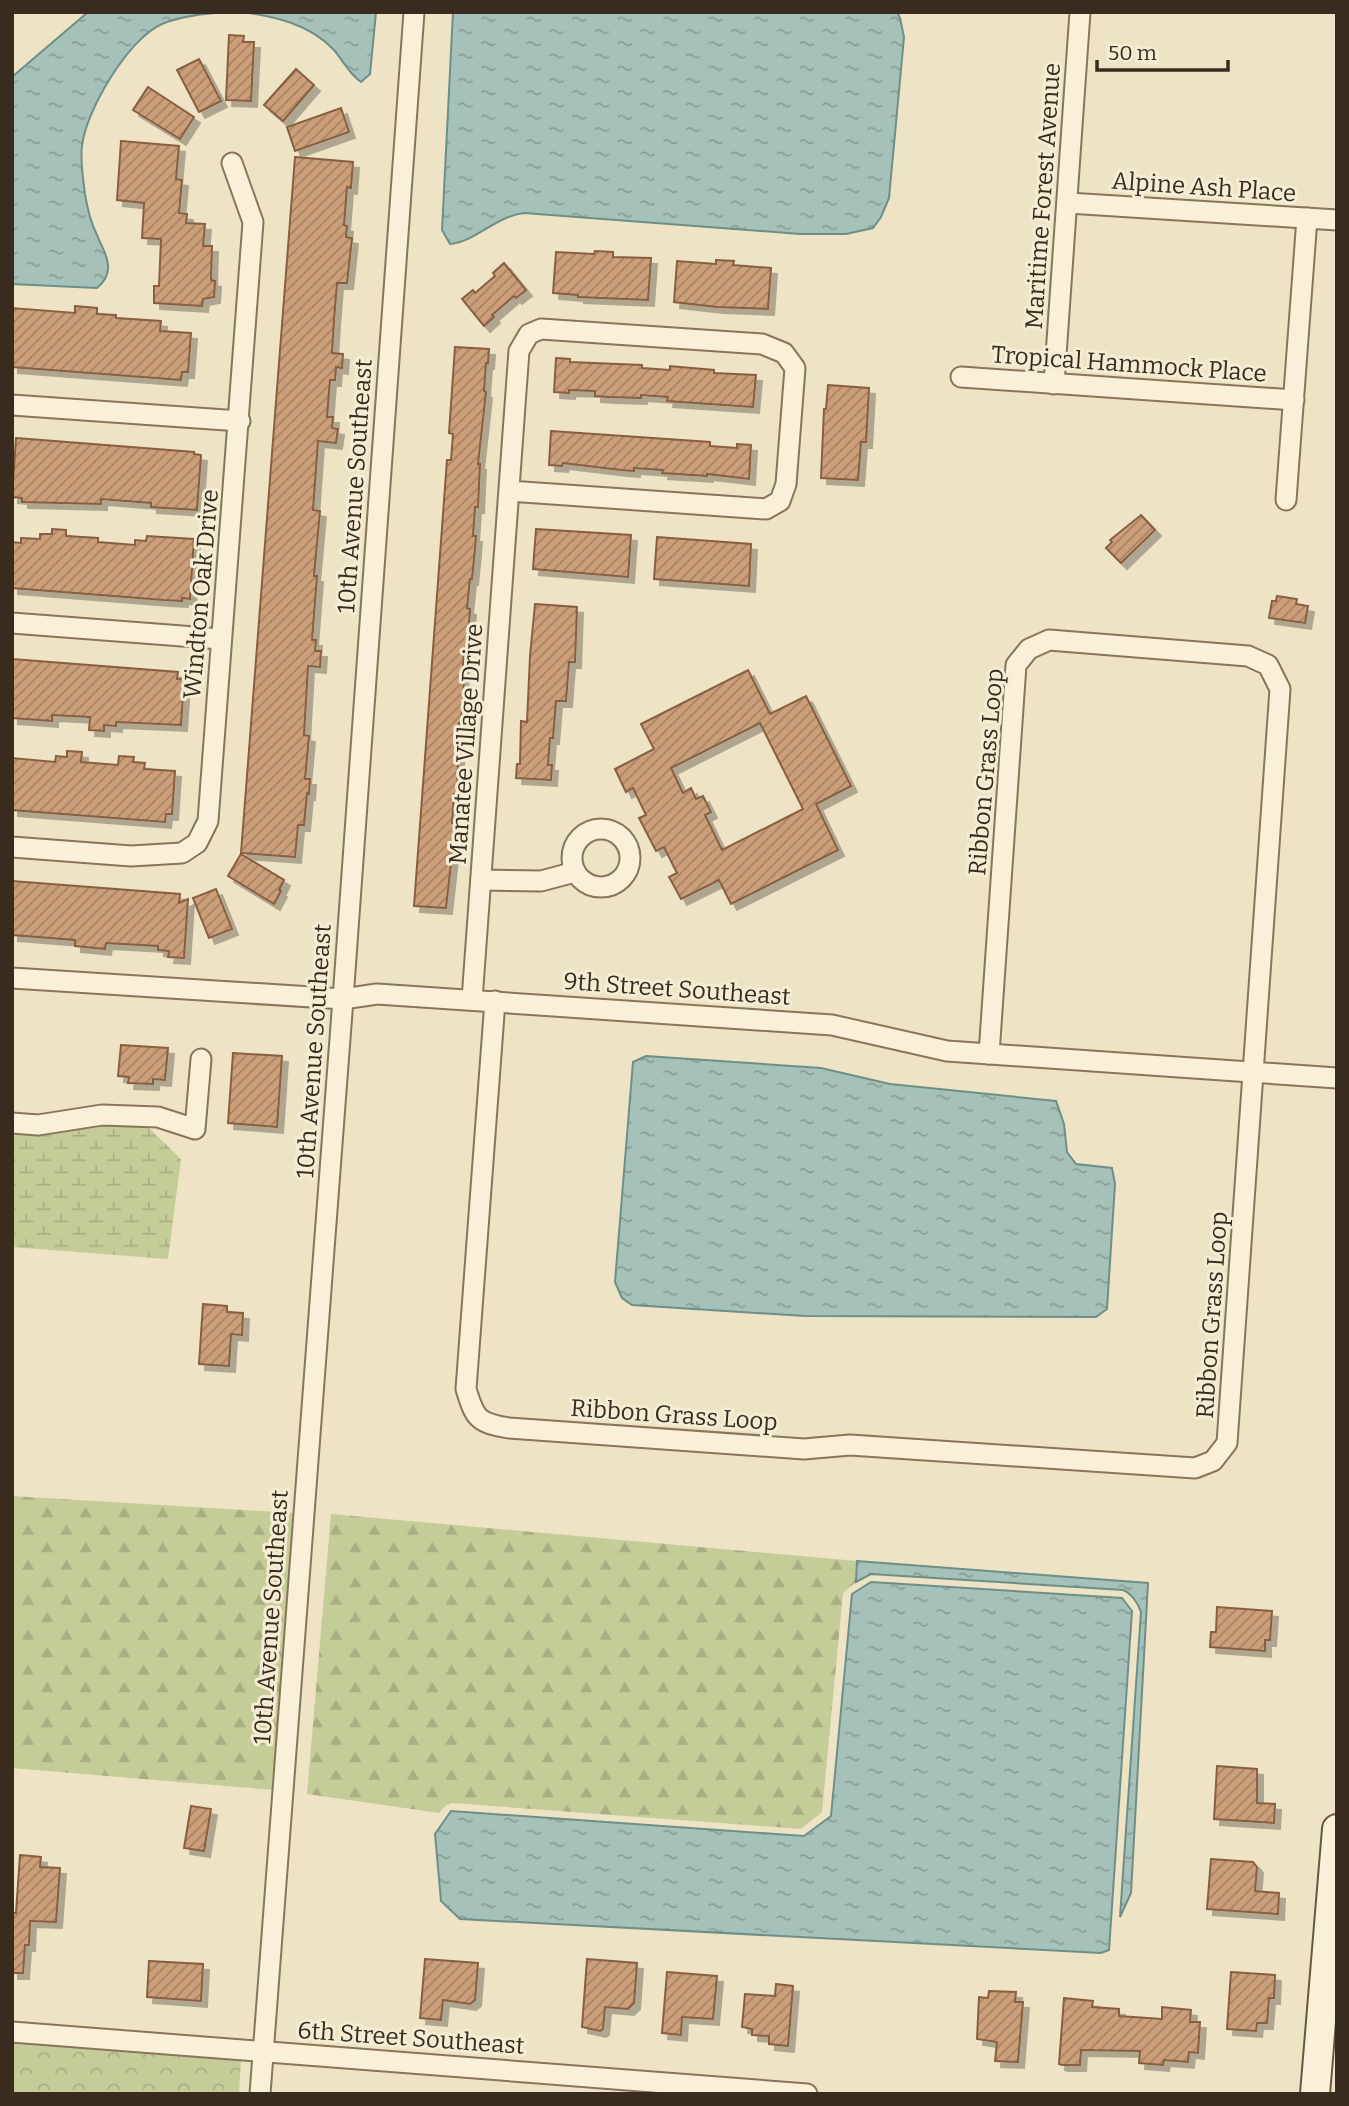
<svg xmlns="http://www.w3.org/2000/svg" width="1349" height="2106" font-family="Bitter,serif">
  <defs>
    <pattern id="forest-firs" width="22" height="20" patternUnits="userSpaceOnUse" patternTransform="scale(1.75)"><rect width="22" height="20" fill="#c4cc98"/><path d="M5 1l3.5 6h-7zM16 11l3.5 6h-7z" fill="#a9af83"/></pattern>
    <pattern id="wetland-marsh" width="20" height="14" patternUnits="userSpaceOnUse" patternTransform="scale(1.75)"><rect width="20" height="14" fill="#c4cc98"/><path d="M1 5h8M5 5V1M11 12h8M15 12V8" fill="none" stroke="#a9af83"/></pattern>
    <pattern id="park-crowns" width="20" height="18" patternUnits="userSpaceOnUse" patternTransform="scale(1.75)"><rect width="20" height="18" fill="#c4cc98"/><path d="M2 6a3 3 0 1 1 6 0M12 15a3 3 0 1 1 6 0" fill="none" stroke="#a9af83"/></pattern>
    <pattern id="water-ripples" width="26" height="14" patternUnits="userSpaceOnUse" patternTransform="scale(1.75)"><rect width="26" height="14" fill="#a6c1ba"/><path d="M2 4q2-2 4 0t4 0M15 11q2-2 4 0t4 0" fill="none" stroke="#889d97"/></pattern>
    <pattern id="building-hatch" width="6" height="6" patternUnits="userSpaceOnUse" patternTransform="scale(1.75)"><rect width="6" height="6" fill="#cc9f7a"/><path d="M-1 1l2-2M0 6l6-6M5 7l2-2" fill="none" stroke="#a78263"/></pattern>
    <filter id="shadow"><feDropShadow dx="6" dy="6" stdDeviation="0" flood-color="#0004"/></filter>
  </defs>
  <rect width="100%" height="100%" fill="#eee3c4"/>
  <g fill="url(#forest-firs)">
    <polygon points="12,1496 294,1513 273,1790 12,1768"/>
    <polygon points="331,1514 857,1561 856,1582 843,1593 822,1812 801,1829 452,1803 446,1805 439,1813 307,1794"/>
  </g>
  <polygon fill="url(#wetland-marsh)" points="103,1124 147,1126 181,1159 168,1259 12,1247 12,1137 22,1133 38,1135"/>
  <polygon fill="url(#park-crowns)" points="12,2042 241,2058 239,2094 12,2094"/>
  <g fill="url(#water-ripples)" stroke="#6d8f88" stroke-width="2">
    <path d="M88 12H231C208 13 184 15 162 24 129 38 86 110 82 146 80 161 83 178 85 194 87 207 91 223 97 235 101 246 107 253 108 265 109 274 104 282 97 288L12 284V77Z"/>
    <path d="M243 12H376L370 74 361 82C347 72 344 61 333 49 309 24 276 17 243 12Z"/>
    <path d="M453 12H897L900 18 904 37 889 198 881 217 873 228 846 234H800L524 213C494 217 477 241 450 244L442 230Z"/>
    <polygon points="646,1056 821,1068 890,1084 1056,1101 1064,1124 1067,1152 1076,1164 1112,1168 1115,1184 1107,1309 1096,1317 805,1316 632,1305 622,1298 615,1282 633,1062"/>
    <path d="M857 1561 1148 1583 1131 1893 1120 1917 1141 1612C1138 1603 1131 1593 1123 1590L871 1574 856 1582Z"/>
    <polygon points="871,1582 1122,1598 1132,1611 1109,1950 1101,1953 460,1919 441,1901 435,1834 451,1811 804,1836 831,1816 852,1594"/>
  </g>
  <g fill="url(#building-hatch)" stroke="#885f40" stroke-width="2" fill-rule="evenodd" filter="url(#shadow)">
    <polygon points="229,35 244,36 243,42 254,42 251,101 226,100"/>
    <polygon points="199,59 221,101 199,112 177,70"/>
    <polygon points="296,69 314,85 283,121 264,105"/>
    <polygon points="148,87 194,117 180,139 133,110"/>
    <polygon points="341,108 349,132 295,151 287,127"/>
    <polygon points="121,141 179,146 176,179 182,180 179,213 187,214 186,223 205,224 203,246 212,246 211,280 215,281 214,297 203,299 202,306 154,303 154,286 159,286 161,239 142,238 144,203 117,200"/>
    <polygon points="295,157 353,162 351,188 347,187 344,225 347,226 346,237 352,238 347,283 337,283 334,320 332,353 343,354 342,368 336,367 335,380 330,380 327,417 333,417 332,428 338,429 336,443 318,441 313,510 320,511 314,576 317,576 312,640 316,640 315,651 321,651 320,667 308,666 304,735 309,736 305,779 310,779 309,794 307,793 304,825 298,825 295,857 241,853"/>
    <polygon points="595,251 613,252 613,257 651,258 648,300 578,297 578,295 553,293 556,252 594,254"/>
    <polygon points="716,260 734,261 733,265 771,268 768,309 717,307 674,302 677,261 716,264"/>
    <polygon points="504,263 526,290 516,298 514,296 492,315 494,317 484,326 462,299 473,290 475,293 495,276 493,273"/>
    <polygon points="75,306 97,308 97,314 116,315 116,318 161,321 160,331 191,333 188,372 182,372 181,380 12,367 12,308 75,313"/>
    <polygon points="455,347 489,349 488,363 486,363 484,391 486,392 478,464 480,464 478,507 475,507 473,536 476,536 475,549 472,579 470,579 467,608 470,609 467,651 464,651 462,680 464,680 461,723 459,723 457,795 454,794 452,823 454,823 454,837 446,908 414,906 447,460 451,460 453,434 449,433"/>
    <polygon points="556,358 570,359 570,362 642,365 642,368 670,370 670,366 714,370 714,373 756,375 753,407 667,401 668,397 641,395 641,398 609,397 595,396 595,391 569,390 569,393 554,392"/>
    <polygon points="828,385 869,388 866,442 861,442 858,480 821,478 824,409 826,409"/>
    <polygon points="551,431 710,442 710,446 737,448 737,444 751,445 749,479 707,474 707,476 662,473 663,470 634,468 634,471 621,470 563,463 562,466 549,465"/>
    <polygon points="16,438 194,452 194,454 201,455 197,510 151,507 151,503 101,499 101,504 22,502 22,498 12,497"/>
    <polygon points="1141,515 1155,530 1121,563 1106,548 1112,542 1110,540"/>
    <polygon points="52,529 66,530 66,536 98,538 98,542 135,545 135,540 146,541 147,536 194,539 190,599 182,598 182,601 164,600 12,588 12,542 21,543 21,538 40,539 40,534 52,534"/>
    <polygon points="536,529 631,535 628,577 533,569"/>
    <polygon points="657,537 751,544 749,586 654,579"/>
    <polygon points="1277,596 1297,599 1296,604 1308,606 1305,623 1269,618 1272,601 1276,601"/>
    <polygon points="535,604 577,607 575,662 569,662 566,701 556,701 553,738 550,738 548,765 552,765 551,780 516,778 517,764 520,764 521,721 527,722 530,656"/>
    <polygon points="12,659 178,672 177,679 184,679 181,725 116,722 116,726 104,725 104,731 89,730 90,717 52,715 52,721 12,718"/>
    <path d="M748 670 770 714 806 696 851 786 816 804 838 850 731 904 719 880 681 899 669 877 677 873 664 847 656 851 639 818 646 815 633 788 626 792 615 769 654 749 641 724ZM760 723 803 809 722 850 705 815 711 812 703 796 696 799 691 788 683 793 671 768Z"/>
    <polygon points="67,751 82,752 81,762 118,765 119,756 134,757 133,762 145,763 144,769 175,771 172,814 166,814 165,822 12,810 12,758 55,762 56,756 67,757"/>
    <polygon points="241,854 284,880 279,890 281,891 274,904 228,876"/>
    <polygon points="12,881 180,894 179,903 188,899 184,958 168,957 169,951 158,950 158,946 106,943 105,949 75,946 75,940 12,935"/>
    <polygon points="216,889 232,929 209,938 193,898"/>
    <polygon points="121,1045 168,1048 165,1080 153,1079 153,1084 128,1083 129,1077 118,1076"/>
    <polygon points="233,1053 282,1056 277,1127 228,1123"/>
    <polygon points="203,1304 227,1306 227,1312 243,1313 242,1335 231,1334 229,1366 199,1364"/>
    <polygon points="1217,1607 1272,1611 1270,1640 1265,1640 1265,1651 1210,1647 1211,1632 1216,1632"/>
    <polygon points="1217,1766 1257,1769 1257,1803 1275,1804 1274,1823 1214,1819"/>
    <polygon points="191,1806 211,1809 204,1851 184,1848"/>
    <polygon points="20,1855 41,1857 40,1867 60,1868 56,1922 30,1921 29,1945 25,1945 23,1973 12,1973 12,1913 16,1913"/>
    <polygon points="1211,1859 1253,1862 1257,1867 1255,1891 1279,1893 1278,1914 1207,1909"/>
    <polygon points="425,1959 478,1963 475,2000 470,2004 443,2000 441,2020 420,2018"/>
    <polygon points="587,1959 637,1963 634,2003 628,2009 605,2007 603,2029 600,2031 582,2027"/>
    <polygon points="149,1961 203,1964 201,2001 147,1997"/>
    <polygon points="667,1972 717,1976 713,2019 682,2017 681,2035 662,2033"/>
    <polygon points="1231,1972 1275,1975 1274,1998 1269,1998 1267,2023 1257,2023 1256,2031 1227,2029"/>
    <polygon points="776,1984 793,1986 788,2046 769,2044 769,2036 752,2035 752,2029 742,2027 745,1994 775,1996"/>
    <polygon points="989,1991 1016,1992 1015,2002 1023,2002 1018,2062 995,2061 997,2042 977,2039 979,1997 988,1998"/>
    <polygon points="1064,1998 1093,2001 1092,2007 1119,2009 1119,2016 1162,2019 1162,2007 1191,2010 1190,2022 1200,2022 1198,2053 1189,2052 1188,2062 1164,2060 1163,2065 1139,2063 1140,2051 1081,2050 1080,2065 1062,2065 1059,2064"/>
  </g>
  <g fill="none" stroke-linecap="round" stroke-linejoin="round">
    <defs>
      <g id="street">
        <polyline points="1068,203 1337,220"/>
        <polyline points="961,377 1294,400"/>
        <polyline points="1054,384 1080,12"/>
        <polyline points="12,405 240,421"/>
        <polyline points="1286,500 1307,218"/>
        <polyline points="12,623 221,639"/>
        <circle cx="601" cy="858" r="29"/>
        <polyline points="12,847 131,856 182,853 197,843 208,821 253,222 232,163"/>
        <polyline points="481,880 541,881 575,872"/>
        <polyline points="12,978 343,999 377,994 832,1025 947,1051 1337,1078"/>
        <path d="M472 1000C488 783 503 567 519 351L529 334 541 329 762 344 784 353 795 368 786 484 780 501 766 509 509 491"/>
        <path d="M495 1001 466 1389C475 1419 478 1423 509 1428L804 1449 850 1445 1195 1468 1213 1461 1227 1443 1280 689 1268 665 1248 656 1049 640 1029 649 1016 665 989 1054"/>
        <polyline points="12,1123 38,1125 102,1115 158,1117 195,1129 201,1059"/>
        <polyline points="12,2032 807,2094"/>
        <polyline points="260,2094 343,999 414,12"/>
      </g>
      <polyline id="secondary" points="1315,2094 1337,1829"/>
    </defs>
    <use href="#street" stroke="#89755a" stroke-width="23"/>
    <use href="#secondary" stroke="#6a563e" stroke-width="32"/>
    <use href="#street" stroke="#f9f0d7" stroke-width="19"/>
    <use href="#secondary" stroke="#f9f0d7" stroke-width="28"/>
  </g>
  <g text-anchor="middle" stroke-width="6" stroke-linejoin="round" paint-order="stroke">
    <g font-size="24" fill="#392c1e" stroke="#f5edd3">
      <text transform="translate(1204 187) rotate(4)" y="8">Alpine Ash Place</text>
      <text transform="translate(1043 196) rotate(-86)" y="8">Maritime Forest Avenue</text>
      <text transform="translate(1129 364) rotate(4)" y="8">Tropical Hammock Place</text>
      <text transform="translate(355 486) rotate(-86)" y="8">10th Avenue Southeast</text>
      <text transform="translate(201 594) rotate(-85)" y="8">Windton Oak Drive</text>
      <text transform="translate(466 744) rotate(-86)" y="8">Manatee Village Drive</text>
      <text transform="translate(986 772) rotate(-85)" y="8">Ribbon Grass Loop</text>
      <text transform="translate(677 989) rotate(4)" y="8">9th Street Southeast</text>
      <text transform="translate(314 1051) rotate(-86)" y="8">10th Avenue Southeast</text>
      <text transform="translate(1212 1315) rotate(-86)" y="8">Ribbon Grass Loop</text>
      <text transform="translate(674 1415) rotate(4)" y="8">Ribbon Grass Loop</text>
      <text transform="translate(271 1617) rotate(-86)" y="8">10th Avenue Southeast</text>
      <text transform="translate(411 2038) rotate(4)" y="8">6th Street Southeast</text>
    </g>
  </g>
  <rect width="1349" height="2106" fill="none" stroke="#392c1e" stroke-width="28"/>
  <path d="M1097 60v10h131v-10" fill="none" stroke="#392c1e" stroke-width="3.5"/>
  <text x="1108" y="60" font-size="21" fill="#392c1e" stroke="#f5edd3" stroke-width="5" paint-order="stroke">50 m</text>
</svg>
